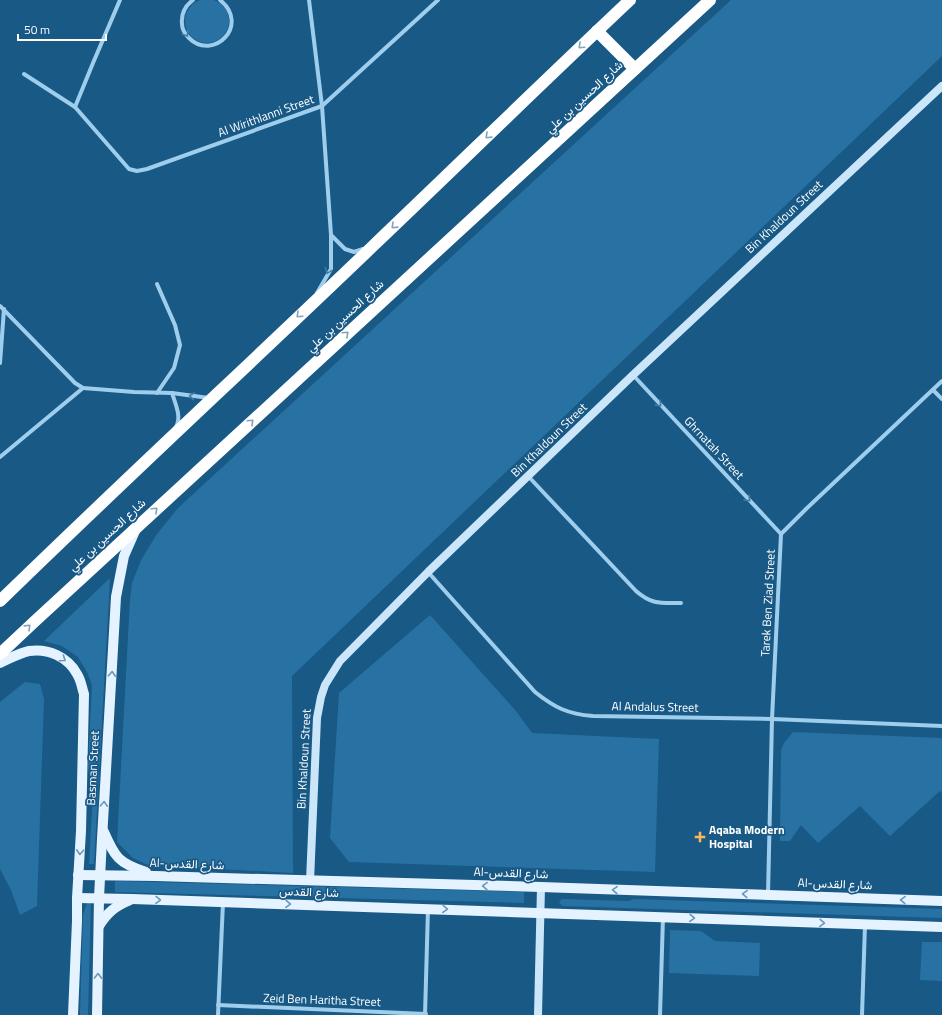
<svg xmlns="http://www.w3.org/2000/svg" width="942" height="1015" font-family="'Titillium Web',Vazirmatn,sans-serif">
  <rect width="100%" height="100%" fill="#185986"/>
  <g fill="#2872a3">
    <circle cx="207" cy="21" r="22"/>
    <polygon points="731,0 942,0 942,56 292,676 293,873 148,865 133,858 117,842 130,599 132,583 141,560 157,534 178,508"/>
    <polygon points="110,578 94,864 89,864 93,792 88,768 92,685 87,672 78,657 62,646 44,641"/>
    <polygon points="430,615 516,711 532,733 659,739 655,872 349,862 330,838 339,693"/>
    <polygon points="25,682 40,684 44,699 37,906 20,915 11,890 0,869 0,702"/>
    <polygon points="793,732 942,738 942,793 940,791 890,836 860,806 818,843 801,825 790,841 780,841 781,750 784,743"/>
    <polygon points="115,881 524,892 524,903 115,892"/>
    <polygon points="91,899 88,1015 80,1015 83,915 87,903"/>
    <polygon points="562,899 628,901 634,899 942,909 942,918 562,906 559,902"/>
    <polygon points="670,930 701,931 715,941 760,943 759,976 669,973"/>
    <polygon points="922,942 942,942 942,981 920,980"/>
  </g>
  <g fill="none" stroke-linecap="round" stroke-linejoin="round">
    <g stroke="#9fceed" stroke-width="4">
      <path d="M193 0C185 6 181 14 182 24 182 29 185 34 189 38 213 62 251 25 220 0"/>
      <polyline points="309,0 322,106 331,235 331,269 317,293"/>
      <polyline points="24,74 75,107 129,169 137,171 147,169 322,106 438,0"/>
      <polyline points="75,107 93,63 120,0"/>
      <polyline points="331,235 345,249 354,252 363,249"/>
      <polyline points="0,306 75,383 83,388 134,392 172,393 209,398"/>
      <polyline points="0,363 4,309"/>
      <polyline points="633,375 781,534"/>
      <polyline points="933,390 942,399"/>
      <polyline points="157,393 174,368 180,345 175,325 157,284"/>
      <path d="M172 393C175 403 182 417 176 427"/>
      <polyline points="0,457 83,388"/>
      <path d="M528 476 636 591C652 605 661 603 681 603"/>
      <path d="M428 572 535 692C555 708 568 714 593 716L772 719 942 726"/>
      <polyline points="768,895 772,719 781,534 806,509 942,381"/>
      <polyline points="218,1005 426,1014"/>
      <polyline points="218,1015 223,902"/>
      <polyline points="425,1015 428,909"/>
      <polyline points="660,1015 663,917"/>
      <polyline points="862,1015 865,925"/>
    </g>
    <g stroke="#cbe6f9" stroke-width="8">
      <polyline points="310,881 317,718 321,697 325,685 340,661 428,572 633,375 942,86"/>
      <polyline points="538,1015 541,887"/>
    </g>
    <g stroke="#e4f3ff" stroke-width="10">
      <path d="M0 663C9 659 19 653 29 651 48 648 68 657 77 674 81 680 82 688 84 694L81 831 77 898V921L73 1015"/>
      <path d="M104 832C115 857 118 863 146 872"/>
      <polyline points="78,875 155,876 541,887 942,901"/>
      <polyline points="77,898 132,899 942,927"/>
      <path d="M99 926C107 913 115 906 130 900"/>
      <polyline points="97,1015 99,898 102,839 116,597 124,556 135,531"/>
    </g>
    <g stroke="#fff" stroke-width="12">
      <polyline points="597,31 635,69"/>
      <path d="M0 601C123 481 250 364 374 245 460 163 544 81 630 0"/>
      <polyline points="0,654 34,622 710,0"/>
    </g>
  </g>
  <defs><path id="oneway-chevron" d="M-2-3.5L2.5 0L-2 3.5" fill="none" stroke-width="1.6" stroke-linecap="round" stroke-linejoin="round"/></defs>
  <g stroke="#407ca5">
    <use href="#oneway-chevron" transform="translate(186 34) rotate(56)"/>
    <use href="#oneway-chevron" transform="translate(328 271) rotate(111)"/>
    <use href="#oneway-chevron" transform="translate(192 396) rotate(-171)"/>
    <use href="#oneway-chevron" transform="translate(659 404) rotate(47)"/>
    <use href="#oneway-chevron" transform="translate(748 499) rotate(47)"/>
  </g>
  <g stroke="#80a4bc">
    <use href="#oneway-chevron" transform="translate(581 46) rotate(137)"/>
    <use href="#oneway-chevron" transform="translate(488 136) rotate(136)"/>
    <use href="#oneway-chevron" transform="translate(394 226) rotate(136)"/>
    <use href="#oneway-chevron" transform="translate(299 315) rotate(137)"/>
    <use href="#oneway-chevron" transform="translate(346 334) rotate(-43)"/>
    <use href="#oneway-chevron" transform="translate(251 422) rotate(-43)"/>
    <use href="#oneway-chevron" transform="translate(155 510) rotate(-43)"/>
    <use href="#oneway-chevron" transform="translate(28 627) rotate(-44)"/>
  </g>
  <g stroke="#6a97b6">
    <use href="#oneway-chevron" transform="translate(63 659) rotate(35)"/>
    <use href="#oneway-chevron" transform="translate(112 674) rotate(-87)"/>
    <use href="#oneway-chevron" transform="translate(104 804) rotate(-87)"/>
    <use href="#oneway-chevron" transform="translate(80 852) rotate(93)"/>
    <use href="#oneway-chevron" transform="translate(485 886) rotate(-178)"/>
    <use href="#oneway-chevron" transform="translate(615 890) rotate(-178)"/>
    <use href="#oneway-chevron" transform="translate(745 894) rotate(-178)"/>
    <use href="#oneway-chevron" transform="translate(158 900) rotate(2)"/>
    <use href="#oneway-chevron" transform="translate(903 900) rotate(-178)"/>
    <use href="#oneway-chevron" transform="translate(288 904) rotate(2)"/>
    <use href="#oneway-chevron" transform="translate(445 909) rotate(2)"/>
    <use href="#oneway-chevron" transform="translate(692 918) rotate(2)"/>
    <use href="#oneway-chevron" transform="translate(822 923) rotate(2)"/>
    <use href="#oneway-chevron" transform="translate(98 976) rotate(-89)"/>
  </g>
  <path fill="#ffb75a" stroke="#185986" stroke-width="1.5" d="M698 831h4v4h4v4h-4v4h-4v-4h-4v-4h4z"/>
  <g text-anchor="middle" stroke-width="3.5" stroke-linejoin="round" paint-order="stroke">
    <g font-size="12" fill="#fff" stroke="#185986">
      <text transform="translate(584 97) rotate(-43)" y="4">شارع الحسين بن علي</text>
      <text transform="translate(266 116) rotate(-20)" y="4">Al Wirithlanni Street</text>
      <text transform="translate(784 217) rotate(-43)" y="4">Bin Khaldoun Street</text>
      <text transform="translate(345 316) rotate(-43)" y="4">شارع الحسين بن علي</text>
      <text transform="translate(549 440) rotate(-44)" y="4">Bin Khaldoun Street</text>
      <text transform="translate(714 448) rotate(47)" y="4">Ghrnatah Street</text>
      <text transform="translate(107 535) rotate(-43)" y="4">شارع الحسين بن علي</text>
      <text transform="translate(768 603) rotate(-87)" y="4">Tarek Ben Ziad Street</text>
      <text transform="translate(655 707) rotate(1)" y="4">Al Andalus Street</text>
      <text transform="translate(304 759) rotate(-87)" y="4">Bin Khaldoun Street</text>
      <text transform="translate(93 768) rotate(-87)" y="4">Basman Street</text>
      <text transform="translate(187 864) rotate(2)" y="4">Al-شارع القدس</text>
      <text transform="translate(511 873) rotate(2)" y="4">Al-شارع القدس</text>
      <text transform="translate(835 884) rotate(2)" y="4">Al-شارع القدس</text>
      <text transform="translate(309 892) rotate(2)" y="4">شارع القدس</text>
      <text transform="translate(322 1000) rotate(2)" y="4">Zeid Ben Haritha Street</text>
    </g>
    <g font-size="12" font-weight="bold" fill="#fff" stroke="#185986" text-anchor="start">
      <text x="709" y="834">Aqaba Modern<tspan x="709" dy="14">Hospital</tspan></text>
    </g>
  </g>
  <path d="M18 34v6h88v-6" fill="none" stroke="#ffffff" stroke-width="2"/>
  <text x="24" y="34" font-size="12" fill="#ffffff" stroke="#185986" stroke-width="3" paint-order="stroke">50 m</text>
</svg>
